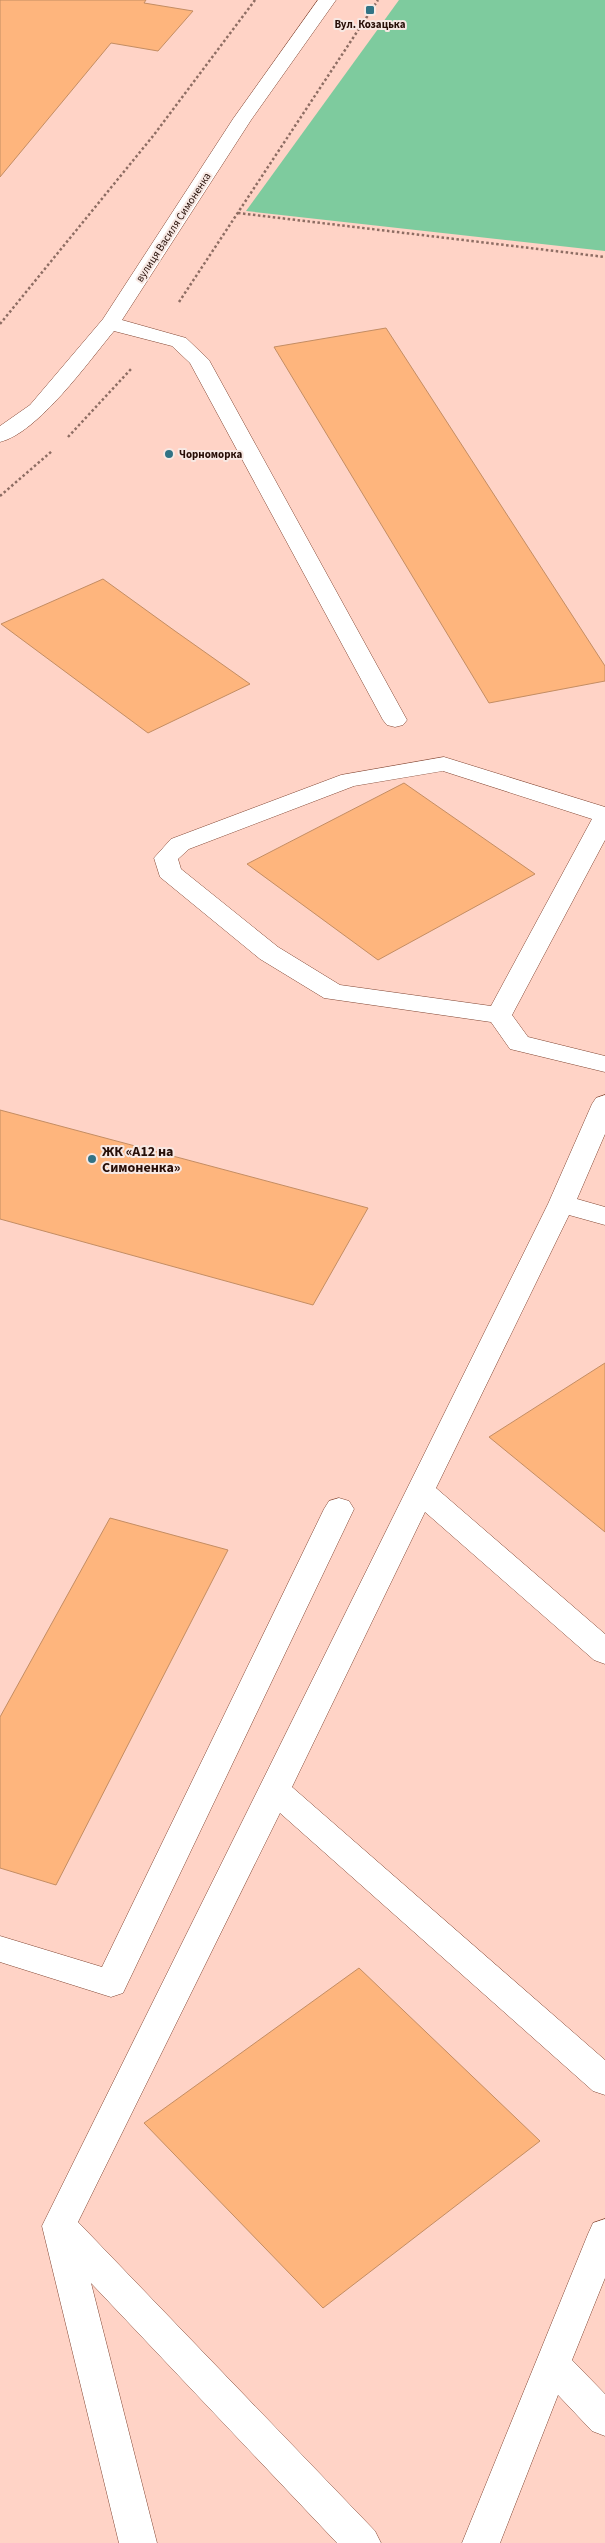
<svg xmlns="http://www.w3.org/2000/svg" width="605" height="2543" font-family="'Source Sans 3',sans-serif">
  <rect width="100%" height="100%" fill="#ffd3c6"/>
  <polygon fill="#7ecb9e" points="399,0 605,0 605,251 246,211"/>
  <g fill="#feb57d" stroke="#c48d63">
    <polygon points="0,0 146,0 144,3 193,11 158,51 111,43 0,177"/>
    <polygon points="386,328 605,666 605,681 489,703 274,347"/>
    <polygon points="103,579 175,631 250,684 148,733 1,624"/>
    <polygon points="404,783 535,874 378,960 247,864"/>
    <polygon points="0,1110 368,1208 313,1305 0,1219"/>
    <polygon points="605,1363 605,1532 489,1437"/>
    <polygon points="110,1518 228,1550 56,1885 0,1868 0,1717"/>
    <polygon points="359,1968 540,2141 323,2308 144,2123"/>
  </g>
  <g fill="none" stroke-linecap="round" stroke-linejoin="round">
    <defs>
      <g id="minor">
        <path d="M318 0H336L251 120 122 320 186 338 209 360 407 720 403 725 395 727 387 725 383 720 190 363 172 346 114 331C89 361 38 433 0 442V426L30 405 103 319 233 119Z"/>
        <path d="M444 757 605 807V840L512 1015 528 1037 605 1056V1072L510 1049 491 1022 324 998 260 959 160 877 154 858 171 839 341 775ZM443 771 592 819 491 1006 340 985 278 947 181 869 178 859 189 849 354 786Z"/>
        <polygon points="605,1095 605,1134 577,1199 605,1207 605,1225 569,1215 436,1488 605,1634 605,1664 594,1660 425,1512 292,1787 605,2060 605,2095 593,2091 280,1813 78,2222 375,2531 381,2543 337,2543 91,2283 157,2543 119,2543 42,2226 548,1204 592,1104 596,1098"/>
        <polygon points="339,1498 349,1501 354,1509 123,1993 111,1997 0,1962 0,1936 102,1967 324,1509 329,1501"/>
        <polygon points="605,2219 605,2278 572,2360 605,2394 605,2436 592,2431 558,2395 500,2543 462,2543 588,2234 593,2223"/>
      </g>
    </defs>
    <use href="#minor" stroke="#824633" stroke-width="1"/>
    <g stroke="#8e6d63" stroke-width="2.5" stroke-dasharray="2.5 2.5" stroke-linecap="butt">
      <polyline points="238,213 605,257"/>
      <polyline points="179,302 378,0"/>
      <polyline points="0,324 153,136 255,0"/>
      <polyline points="68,437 132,368"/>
      <polyline points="0,496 52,451"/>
    </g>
    <use href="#minor" fill="#fff" fill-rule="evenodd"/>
  </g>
  <g fill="#317385" stroke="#f7e8e3" stroke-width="2">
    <rect x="365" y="5" width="10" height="10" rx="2.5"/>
    <circle cx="169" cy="454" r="5"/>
    <circle cx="92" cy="1159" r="5"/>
  </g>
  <g text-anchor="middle" stroke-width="4" stroke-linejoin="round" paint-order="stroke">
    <g font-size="11" font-weight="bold" fill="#270f08" stroke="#f7e8e3">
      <text x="370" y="28">Вул. Козацька</text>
      <text x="179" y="458" text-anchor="start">Чорноморка</text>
    </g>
    <g font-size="11" fill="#270f08" stroke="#f7e8e3">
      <text transform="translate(173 227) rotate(-57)" y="4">вулиця Василя Симоненка</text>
    </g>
    <g font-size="14" font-weight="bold" fill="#270f08" stroke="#f7e8e3" text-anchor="start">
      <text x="102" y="1156">ЖК «А12 на<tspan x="102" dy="16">Симоненка»</tspan></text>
    </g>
  </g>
</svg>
